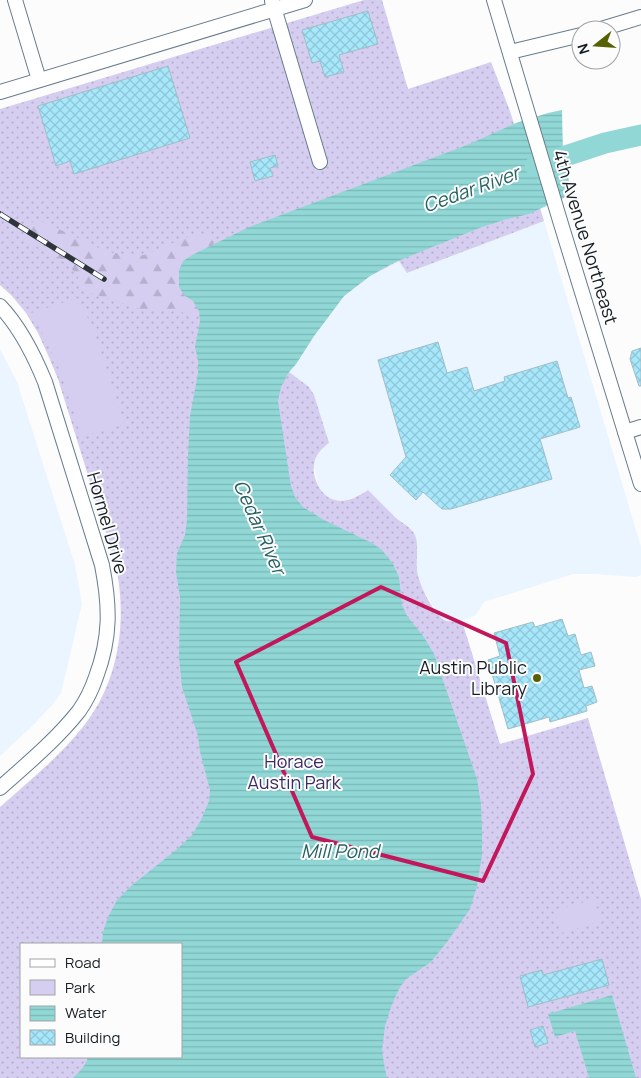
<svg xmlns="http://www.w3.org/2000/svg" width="641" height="1078" font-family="Manrope,sans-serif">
  <defs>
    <pattern id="green-dots" width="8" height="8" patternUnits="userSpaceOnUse" patternTransform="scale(1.25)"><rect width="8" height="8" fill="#d5cef0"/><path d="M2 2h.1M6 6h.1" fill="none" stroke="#b6b0ce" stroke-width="1.8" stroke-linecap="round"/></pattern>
    <pattern id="forest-firs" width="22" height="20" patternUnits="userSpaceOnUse" patternTransform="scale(1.25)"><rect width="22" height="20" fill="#d5cef0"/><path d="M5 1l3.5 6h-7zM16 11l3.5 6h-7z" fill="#b6b0ce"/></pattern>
    <pattern id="water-rules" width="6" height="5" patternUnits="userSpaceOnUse" patternTransform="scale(1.25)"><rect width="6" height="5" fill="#90d7d5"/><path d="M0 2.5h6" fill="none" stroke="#7bb8b7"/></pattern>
    <pattern id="building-cross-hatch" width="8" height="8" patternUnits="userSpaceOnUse" patternTransform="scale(1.25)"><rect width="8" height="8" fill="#a6e7fb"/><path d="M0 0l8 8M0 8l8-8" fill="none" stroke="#8ec6d7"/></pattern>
  </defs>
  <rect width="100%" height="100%" fill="#fcfcfc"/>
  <g fill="#eaf5ff">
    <polygon points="544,221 641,547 641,575 636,577 595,574 573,574 484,602 476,615 470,618 456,622 447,621 440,617 424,591 420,581 417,571 416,542 411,529 396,517 360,495 346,500 335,500 327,497 320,489 317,482 314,465 317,456 322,448 289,372 296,364 314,336 344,296 370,276 399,261 408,273"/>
    <polygon points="0,349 17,382 75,565 82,604 61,693 53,704 33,725 0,756"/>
  </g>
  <path fill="url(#green-dots)" fill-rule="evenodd" d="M364 0H382L408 89 491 62 510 111 544 221 407 273 399 261 370 276 344 296 314 336 296 364 289 372 309 387 314 395 329 443C322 448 315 455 314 465 312 478 321 497 335 500 347 503 359 496 368 490 377 499 386 508 395 517 402 523 411 527 415 535 419 545 416 559 417 570 418 582 434 617 447 621 452 622 458 621 462 621L500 744 588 718 641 899V1078H0V807C28 782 59 757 82 728 120 682 128 618 115 562L58 379 48 355 38 333 26 313 12 296 0 285V109ZM21 944H181V1057H21Z"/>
  <path fill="url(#forest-firs)" d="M40 221 48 224 107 252 138 256 148 254 158 249 190 236 206 233 212 239 217 255 207 307 197 317 171 309 143 310 85 291C84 290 80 286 80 285 78 281 80 278 76 274 64 257 43 250 25 241L29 223Z"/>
  <g fill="#d5cef0">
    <path d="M74 299 86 314 94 331 124 424 81 437C77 423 73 409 69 395 60 367 46 339 31 313Z"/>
    <polygon points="594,899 601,921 561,933 555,911"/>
  </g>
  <g fill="url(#water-rules)">
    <path d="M562 110 563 155 572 194 529 214 507 219 482 227 447 241 393 263 370 276 344 296 314 336 296 364 289 372 281 387 278 401 288 467 291 486 295 497 303 507 324 520 372 543 382 550 393 564 399 577 402 605 407 616 424 637 434 654 477 779 481 804 482 827V855L477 886 470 909 447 942 431 962 406 979 400 987 392 1004 385 1026 382 1051 385 1069 387 1078H73C79 1072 86 1066 88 1057H181V944H102L103 932 108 917 117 900 131 886 176 850 192 835 201 820 209 801 210 790 200 752 198 736 182 687 179 657 180 597 176 572 177 553 185 535 187 519 188 456 190 416 198 373V360L195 347 200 321 199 311 193 301 184 295 179 287V270L183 261 192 255 247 228 467 145 516 123 548 113Z"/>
    <polygon points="612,995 636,1078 589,1078 575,1031 555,1037 548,1014"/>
  </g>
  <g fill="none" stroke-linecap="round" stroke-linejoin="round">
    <polyline stroke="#90d7d5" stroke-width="21" points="535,166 605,143 641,135"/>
  </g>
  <g fill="url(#building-cross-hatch)" stroke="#a1bdc6">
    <polygon points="368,11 378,44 339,55 344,72 325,77 320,61 312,63 302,30"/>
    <polygon points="168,66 190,138 74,174 70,161 56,166 38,106"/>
    <polygon points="275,155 278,166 270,168 273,176 255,181 250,162"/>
    <polygon points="438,342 447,373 467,367 474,391 505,381 504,377 557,361 568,398 571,397 580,427 540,439 552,479 451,509 442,509 423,492 416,500 390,475 406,457 378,360"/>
    <polygon points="641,348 641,386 639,386 630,359 632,351"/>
    <polygon points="562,619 568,636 575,634 581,655 591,652 595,666 579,670 584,688 592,686 597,702 586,706 587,711 550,722 549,717 508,729 488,660 500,656 494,633 533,622 535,627"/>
    <polygon points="602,959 609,985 528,1007 520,976 542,970 543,975"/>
    <polygon points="543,1026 548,1043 535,1047 530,1030"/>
  </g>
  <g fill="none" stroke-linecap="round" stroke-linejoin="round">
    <defs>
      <g id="minor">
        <polyline points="15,0 39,80"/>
        <polyline points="494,0 561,224 641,484"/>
        <polyline points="272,1 320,162"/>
        <polyline points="598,30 641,17"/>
        <polyline points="510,52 581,35"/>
        <polyline points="0,92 305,0"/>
        <path d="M0 306C20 327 34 355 45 382L102 565C110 606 111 637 96 677 92 689 86 701 79 711 56 740 27 764 0 788"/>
        <polyline points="625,432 641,427"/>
      </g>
    </defs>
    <use href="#minor" stroke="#697c8c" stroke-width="16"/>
    <use href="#minor" stroke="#fff" stroke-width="14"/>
    <defs>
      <polyline id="rail" points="0,214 104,279"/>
    </defs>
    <use href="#rail" stroke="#2d353a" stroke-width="5.5"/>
    <use href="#rail" stroke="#fcfcfc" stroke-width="4" stroke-dasharray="11" stroke-linecap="butt"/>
  </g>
  <path fill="none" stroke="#c2185b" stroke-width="4" stroke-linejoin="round" d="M381 587 506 643 533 774 483 881 312 837 236 662Z"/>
  <circle fill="#556203" stroke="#fcfcfc" stroke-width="2" cx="537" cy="678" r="5"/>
  <g text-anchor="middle" stroke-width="4" stroke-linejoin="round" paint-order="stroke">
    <g font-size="18" fill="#151d23" stroke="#fcfcfc">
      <text transform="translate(585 237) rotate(73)" y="6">4th Avenue Northeast</text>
      <text transform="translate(107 523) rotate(74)" y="6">Hormel Drive</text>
    </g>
    <g font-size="18" fill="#151d23" stroke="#fcfcfc" text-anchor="end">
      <text x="527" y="674">Austin Public<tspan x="527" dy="21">Library</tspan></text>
    </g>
    <g font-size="18" fill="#3d2b66" stroke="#fcfcfc">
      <text x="294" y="768">Horace<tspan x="294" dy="21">Austin Park</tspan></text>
    </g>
    <g font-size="19" font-style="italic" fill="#276161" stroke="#fcfcfc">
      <text transform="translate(471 189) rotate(-20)" y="7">Cedar River</text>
      <text transform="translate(260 527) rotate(66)" y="7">Cedar River</text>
      <text x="340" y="858">Mill Pond</text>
    </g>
  </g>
  <rect x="20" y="943" width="162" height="115" fill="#fcfcfc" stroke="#a0a3a5"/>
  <rect x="30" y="959" width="25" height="8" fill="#ffffff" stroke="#a0a3a5"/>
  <text x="65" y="968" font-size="15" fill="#151d23">Road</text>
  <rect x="30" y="980" width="25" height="15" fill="#d5cef0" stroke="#a0a3a5"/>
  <text x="65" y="993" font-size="15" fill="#151d23">Park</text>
  <rect x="30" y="1006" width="25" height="15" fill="url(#water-rules)" stroke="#a0a3a5"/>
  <text x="65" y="1018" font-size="15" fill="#151d23">Water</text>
  <rect x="30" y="1030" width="25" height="15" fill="url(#building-cross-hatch)" stroke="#a0a3a5"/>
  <text x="65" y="1043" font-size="15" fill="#151d23">Building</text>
  <g transform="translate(596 45) rotate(253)"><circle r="24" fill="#fcfcfc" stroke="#a0a3a5"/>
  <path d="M0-4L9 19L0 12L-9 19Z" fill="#556203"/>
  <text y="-8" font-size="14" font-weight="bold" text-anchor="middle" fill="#151d23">N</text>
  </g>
</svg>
